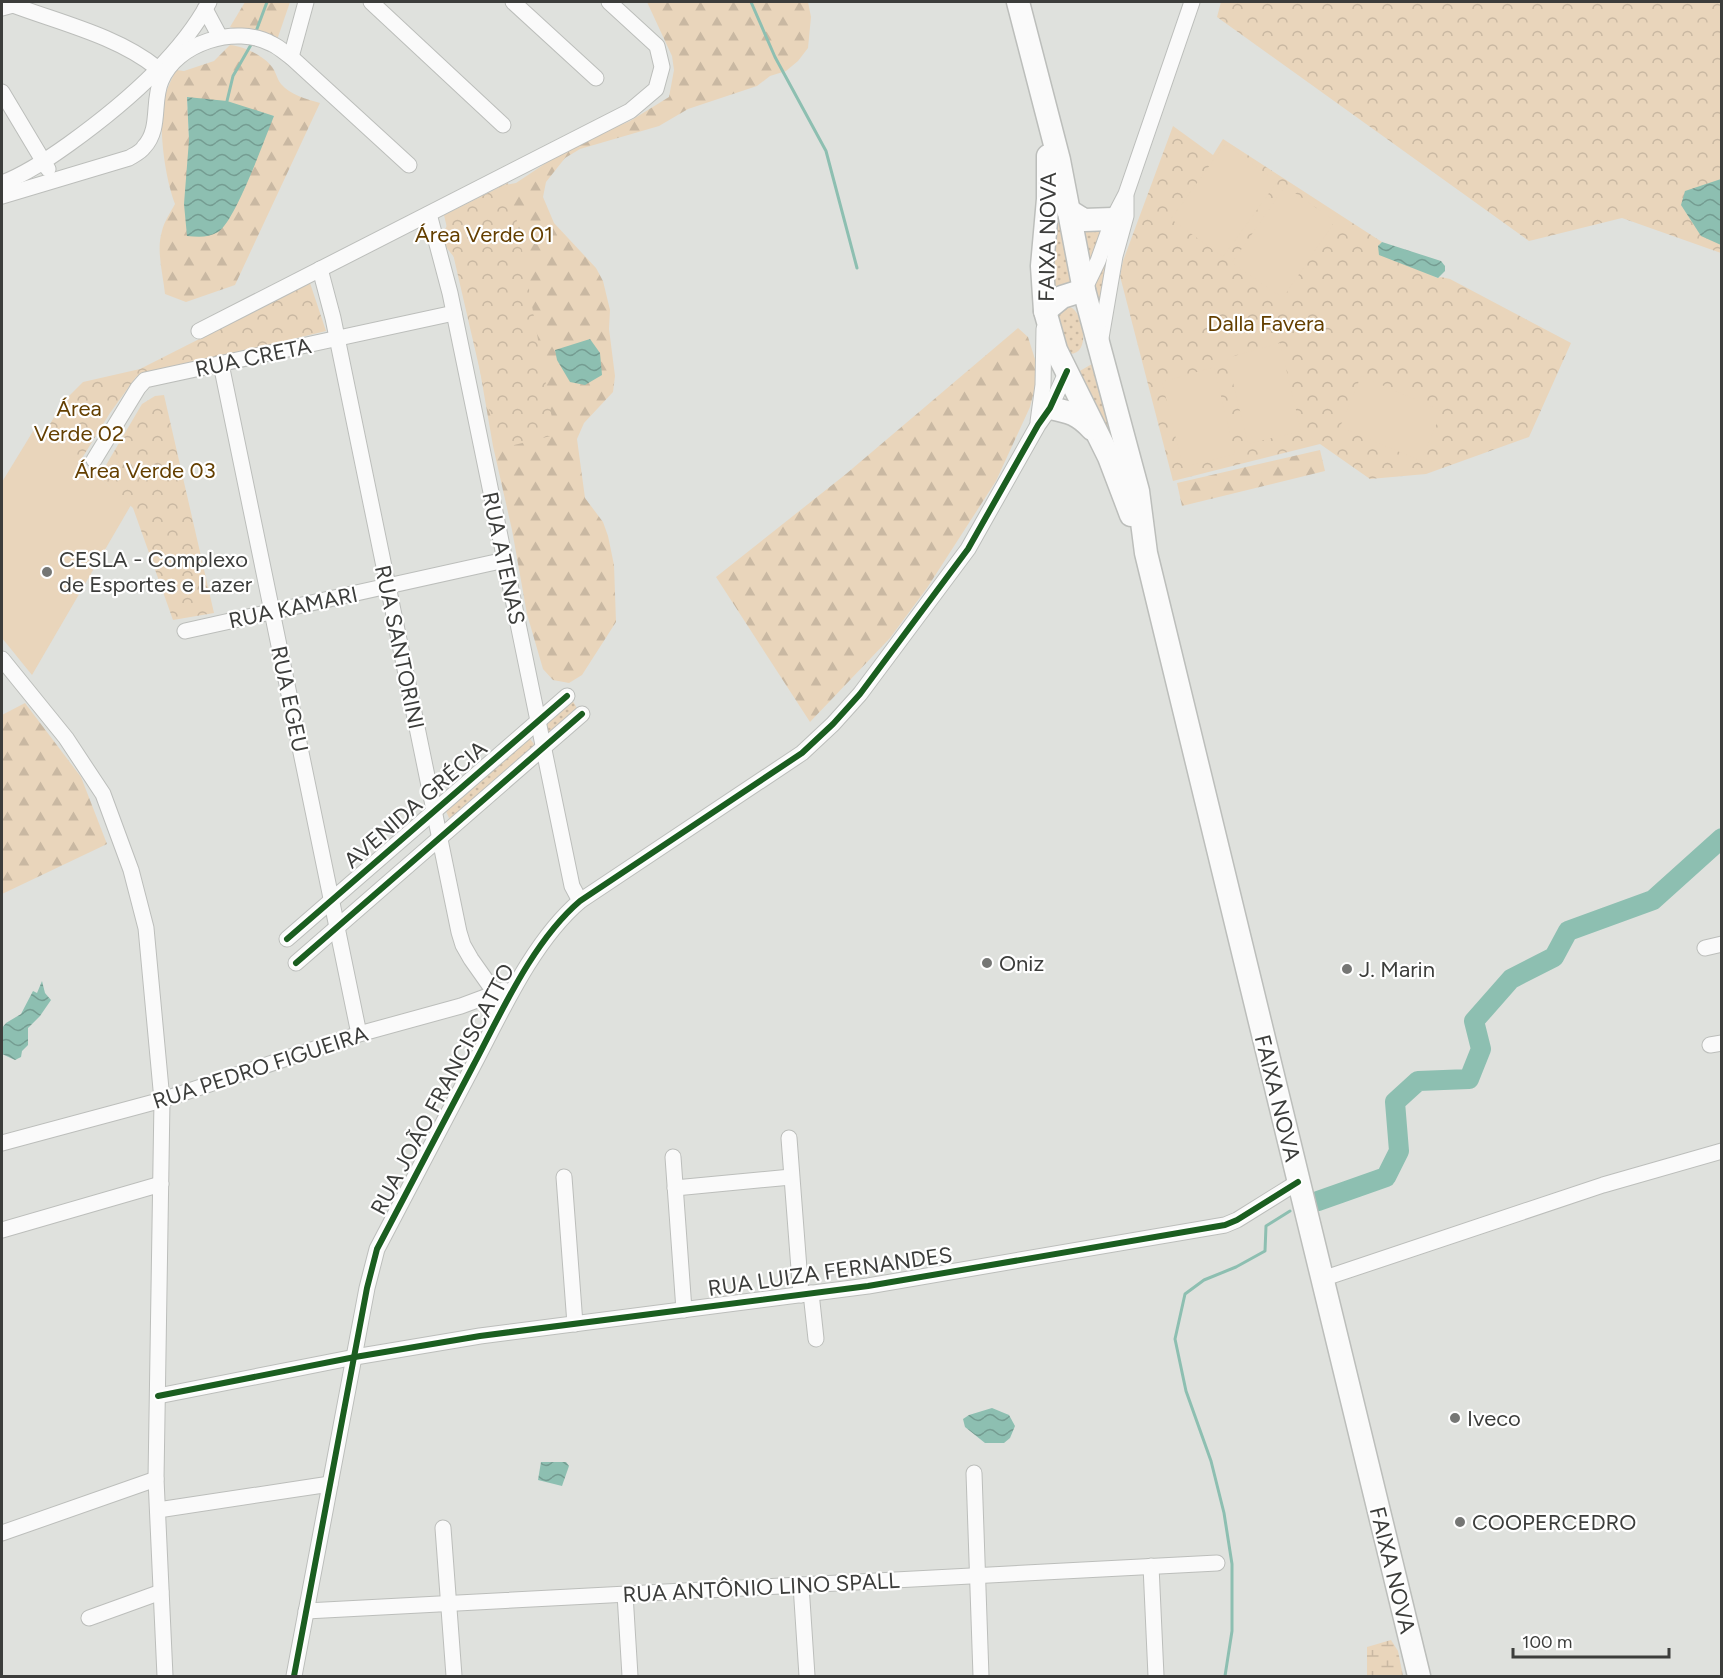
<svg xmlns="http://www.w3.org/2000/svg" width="1723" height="1678" font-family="Figtree,sans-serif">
  <defs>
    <pattern id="grass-dots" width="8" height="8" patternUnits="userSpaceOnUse" patternTransform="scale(1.5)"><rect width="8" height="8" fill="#e9d5bb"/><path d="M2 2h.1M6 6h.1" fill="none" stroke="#c9b8a2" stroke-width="1.8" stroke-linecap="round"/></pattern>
    <pattern id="forest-firs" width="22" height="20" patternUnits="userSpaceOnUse" patternTransform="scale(1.5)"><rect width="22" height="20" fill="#e9d5bb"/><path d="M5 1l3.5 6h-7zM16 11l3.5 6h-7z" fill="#c9b8a2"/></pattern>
    <pattern id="wetland-marsh" width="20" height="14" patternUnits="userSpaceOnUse" patternTransform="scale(1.5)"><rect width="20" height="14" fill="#e9d5bb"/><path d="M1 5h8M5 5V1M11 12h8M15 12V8" fill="none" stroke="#c9b8a2"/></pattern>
    <pattern id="park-crowns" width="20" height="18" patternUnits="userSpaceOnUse" patternTransform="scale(1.5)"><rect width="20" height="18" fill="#e9d5bb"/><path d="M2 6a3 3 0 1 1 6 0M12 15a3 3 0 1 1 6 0" fill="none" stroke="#c9b8a2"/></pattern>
    <pattern id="water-waves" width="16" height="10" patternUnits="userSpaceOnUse" patternTransform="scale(1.5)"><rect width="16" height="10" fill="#8dbfb1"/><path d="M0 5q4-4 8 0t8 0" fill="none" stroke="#749c91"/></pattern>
  </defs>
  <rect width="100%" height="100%" fill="#dfe1dd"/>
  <g fill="url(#grass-dots)">
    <polygon points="1057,201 1073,285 1050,297"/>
    <polygon points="1078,223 1105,225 1088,272"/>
    <polygon points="1114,237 1097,313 1092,294"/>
    <path d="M1063 305C1065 306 1071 307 1072 308 1084 316 1091 355 1069 354L1054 316Z"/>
    <polygon points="1092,364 1117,460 1078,372"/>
    <polygon points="571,698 578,710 548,734 544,724"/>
    <polygon points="524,739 530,739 534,744 533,748 456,816 449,818 445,809"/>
  </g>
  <g fill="url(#forest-firs)" fill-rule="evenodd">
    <polygon points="245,2 290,2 277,40 230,27"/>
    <polygon points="647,2 808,2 811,17 808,48 798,61 786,71 770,76 757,86 688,109 659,126 580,149 565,158 546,182 543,197 554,223 596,268 603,281 610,310 609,329 615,376 613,392 584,423 577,439 585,498 603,522 608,536 614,565 616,622 582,675 569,683 553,680 543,669 527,614 512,530 493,446 462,267 446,247 443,234 449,221 501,186 516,183 570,147 630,121 669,97 674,70 672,56"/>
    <path d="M230 45C243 46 265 56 272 67 276 72 277 79 281 84 290 95 307 99 320 103L235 285 186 302 165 294C163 274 156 250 162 231 164 222 170 213 175 204 165 178 157 124 165 96 167 88 172 79 176 70L184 71 214 61ZM187 97 274 116 189 140Z"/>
    <polygon points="1018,328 1028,337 1039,372 1030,407 996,481 927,588 890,638 810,722 716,577 846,474"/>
    <polygon points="1320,450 1325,471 1182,506 1177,483"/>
    <polygon points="25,703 81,777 107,844 2,894 2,715"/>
  </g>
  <polygon fill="url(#wetland-marsh)" points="1391,1640 1398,1651 1403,1676 1367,1676 1367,1647"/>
  <g fill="url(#park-crowns)">
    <polygon points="1221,2 1721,2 1721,253 1622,218 1529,241 1217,17"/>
    <polygon points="1173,126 1213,155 1223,139 1382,242 1378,246 1437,278 1441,277 1450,279 1571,343 1529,437 1426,474 1370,479 1320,444 1173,481 1120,276 1123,261"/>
    <polygon points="508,183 516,216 555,435 498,449 444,215"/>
    <polygon points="310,283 326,331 136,377 110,413 61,492 34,451 63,402 83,382 140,369"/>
    <polygon points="164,395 214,613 173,620 133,508 99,477 142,404 155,396"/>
  </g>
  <g fill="#e9d5bb">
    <polygon points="1225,144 1277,182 1223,257 1171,219"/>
    <polygon points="1285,186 1335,221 1283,298 1232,263"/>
    <polygon points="1280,343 1301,431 1248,444 1227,358"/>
    <polygon points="1214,367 1235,454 1183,467 1162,382"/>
    <polygon points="1361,376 1442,411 1421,461 1340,427"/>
    <polygon points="35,428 99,477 131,505 32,675 2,638 2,482"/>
  </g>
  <g fill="url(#water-waves)">
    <path d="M187 97 227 101 274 116C265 138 235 222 218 232 208 238 198 237 187 236L184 204 189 140Z"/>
    <polygon points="1721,179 1722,179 1721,245 1701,236 1681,205 1685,191"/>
    <polygon points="1382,242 1441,261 1445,266 1445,271 1438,278 1379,255 1378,246"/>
    <polygon points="590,339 600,353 602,375 585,385 570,382 557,360 555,350"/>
    <polygon points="42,981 45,993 51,1000 40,1016 28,1028 28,1045 22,1051 21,1057 15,1060 2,1054 2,1028 6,1023 21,1014 33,991 37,993"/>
    <polygon points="992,1408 1009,1415 1015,1426 1010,1438 1004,1443 985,1443 965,1427 963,1419 969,1415"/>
    <polygon points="541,1462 566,1462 569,1466 562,1486 538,1480"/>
  </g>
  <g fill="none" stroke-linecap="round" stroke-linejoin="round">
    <g stroke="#8dbfb1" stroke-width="3">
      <polyline points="751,2 775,57 826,151 857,268"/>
      <polyline points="255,34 267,2"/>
      <polyline points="227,101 233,76 252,43"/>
      <polyline points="1225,1676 1232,1631 1232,1564 1224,1513 1211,1461 1186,1391 1175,1339 1185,1294 1204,1280 1236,1267 1265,1251 1266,1226 1290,1211"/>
    </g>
    <polyline stroke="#8dbfb1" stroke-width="20" points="1318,1201 1386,1177 1399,1151 1395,1102 1418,1081 1469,1079 1481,1049 1474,1021 1511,979 1554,957 1568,931 1653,900 1722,838"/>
    <defs>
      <g id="minor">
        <polyline points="371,2 503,125"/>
        <polyline points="513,2 596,78"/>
        <path d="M2 8 13 5C61 23 117 36 157 68"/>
        <polyline points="205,9 220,37"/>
        <polyline points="291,57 306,2"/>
        <polyline points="2,92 48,169"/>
        <path d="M2 183C26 174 48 159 69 144 119 108 180 57 209 2"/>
        <path d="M2 196 129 158C134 155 141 152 144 147 161 129 152 102 161 81 176 43 236 24 272 44 279 47 285 53 291 57L409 165"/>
        <polyline points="429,214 450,293 572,886 580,901"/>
        <polyline points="320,269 333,318 459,932 463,945 471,959 495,993 498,1016"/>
        <polyline points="1084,290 1098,261 1113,219 1126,194 1192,2"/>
        <polyline points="199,331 630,111 656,89 662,67 657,46 609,2"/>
        <polyline points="1101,338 1115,256 1126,216 1126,197"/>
        <polyline points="221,364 359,1034"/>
        <polyline points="1038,422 1043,385 1044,329"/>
        <polyline points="94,460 138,388 145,380 454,313"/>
        <polyline points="185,631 505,560"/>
        <polyline points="2,659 66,738 103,794 131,870 146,928 162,1100 156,1479 165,1676"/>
        <polyline points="287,939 567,696"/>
        <polyline points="1705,948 1722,944"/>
        <polyline points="296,963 582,714"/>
        <polyline points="1710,1045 1722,1043"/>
        <polyline points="789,1138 801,1295"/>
        <polyline points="2,1143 162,1100 359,1034 461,1006 504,990"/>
        <polyline points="673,1157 684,1310"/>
        <polyline points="564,1177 575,1324"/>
        <polyline points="675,1188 791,1177"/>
        <polyline points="2,1230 161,1184"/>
        <polyline points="1322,1279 1603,1185 1722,1151"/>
        <polyline points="811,1293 816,1339"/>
        <polyline points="158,1396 355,1357 480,1336 868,1286 1225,1225 1237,1220 1298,1182"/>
        <polyline points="974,1473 981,1676"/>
        <polyline points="158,1510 330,1484"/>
        <polyline points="443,1528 454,1676"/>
        <polyline points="2,1533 156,1479"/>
        <polyline points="1151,1566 1156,1676"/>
        <polyline points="801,1585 807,1676"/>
        <polyline points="625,1594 630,1676"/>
        <polyline points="306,1611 1217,1563"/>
        <polyline points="89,1618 161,1592"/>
        <path d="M294 1676 367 1288 377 1249C409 1188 441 1127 473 1066 502 1011 533 941 580 901L802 753 833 724 860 694 968 549 1038 425 1050 408 1067 371"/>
      </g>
      <g id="highway">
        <polyline points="1018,2 1059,160 1084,290 1138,491 1146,553 1419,1676"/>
        <polyline points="1048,156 1048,199 1042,266 1045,311 1056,350 1109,457 1131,515"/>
        <polyline points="1068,210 1084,220 1113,219"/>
        <polyline points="1045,311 1062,297 1084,290"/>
        <path d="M1050 408C1070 412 1078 414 1092 429"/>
      </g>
    </defs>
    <use href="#minor" stroke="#bcbebb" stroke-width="17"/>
    <use href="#highway" stroke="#bcbebb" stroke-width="25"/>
    <use href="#minor" stroke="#fafafa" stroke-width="15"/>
    <use href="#highway" stroke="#fafafa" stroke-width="22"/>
    <defs>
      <g id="cycleway">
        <polyline points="287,939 567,696"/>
        <polyline points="296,963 582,714"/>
        <polyline points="158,1396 355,1357 480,1336 868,1286 1225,1225 1237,1220 1298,1182"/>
        <path d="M294 1676 367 1288 377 1249C409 1188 441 1127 473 1066 502 1011 533 941 580 901L802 753 833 724 860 694 968 549 1038 425 1050 408 1067 371"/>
      </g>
    </defs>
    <use href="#cycleway" stroke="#fff" stroke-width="10"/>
    <use href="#cycleway" stroke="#1b5e20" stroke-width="6"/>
  </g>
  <g fill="#757674" stroke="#fff" stroke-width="2">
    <circle cx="47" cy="572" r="6"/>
    <circle cx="987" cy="963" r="6"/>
    <circle cx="1347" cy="969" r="6"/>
    <circle cx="1455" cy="1418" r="6"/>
    <circle cx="1460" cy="1522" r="6"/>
  </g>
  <g text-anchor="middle" stroke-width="4.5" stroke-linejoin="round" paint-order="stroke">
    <g font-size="22" fill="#643f00" stroke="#fff">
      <text x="484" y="242">Área Verde 01</text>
      <text x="1266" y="331">Dalla Favera</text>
      <text x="79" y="416">Área<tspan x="79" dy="25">Verde 02</tspan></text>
      <text x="145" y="478">Área Verde 03</text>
    </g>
    <g font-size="22" fill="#3c3d3b" stroke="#fff">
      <text transform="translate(1047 237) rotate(-89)" y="8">FAIXA NOVA</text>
      <text transform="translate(253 357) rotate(-12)" y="8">RUA CRETA</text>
      <text transform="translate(504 558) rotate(78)" y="8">RUA ATENAS</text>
      <text transform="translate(293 607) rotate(-12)" y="8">RUA KAMARI</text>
      <text transform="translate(400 647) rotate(78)" y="8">RUA SANTORINI</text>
      <text transform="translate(290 699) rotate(78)" y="8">RUA EGEU</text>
      <text transform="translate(415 804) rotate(-41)" y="8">AVENIDA GRÉCIA</text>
      <text transform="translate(260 1067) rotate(-18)" y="8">RUA PEDRO FIGUEIRA</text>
      <text transform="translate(442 1089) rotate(-62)" y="8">RUA JOÃO FRANCISCATTO</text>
      <text transform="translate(1278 1098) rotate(76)" y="8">FAIXA NOVA</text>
      <text transform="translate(830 1271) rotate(-8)" y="8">RUA LUIZA FERNANDES</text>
      <text transform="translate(1393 1570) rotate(76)" y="8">FAIXA NOVA</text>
      <text transform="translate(761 1587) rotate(-3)" y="8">RUA ANTÔNIO LINO SPALL</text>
    </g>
    <g font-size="22" fill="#3c3d3b" stroke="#fff" text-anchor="start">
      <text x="59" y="567">CESLA - Complexo<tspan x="59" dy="25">de Esportes e Lazer</tspan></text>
      <text x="999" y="971">Oniz</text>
      <text x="1359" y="977">J. Marin</text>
      <text x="1467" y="1426">Iveco</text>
      <text x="1472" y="1530">COOPERCEDRO</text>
    </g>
  </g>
  <rect width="1723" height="1678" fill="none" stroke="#3c3d3b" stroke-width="6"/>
  <path d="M1513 1648v9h156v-9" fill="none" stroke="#3c3d3b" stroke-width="3"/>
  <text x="1522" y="1648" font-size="18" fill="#3c3d3b" stroke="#ffffff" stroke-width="4.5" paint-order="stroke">100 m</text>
</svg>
